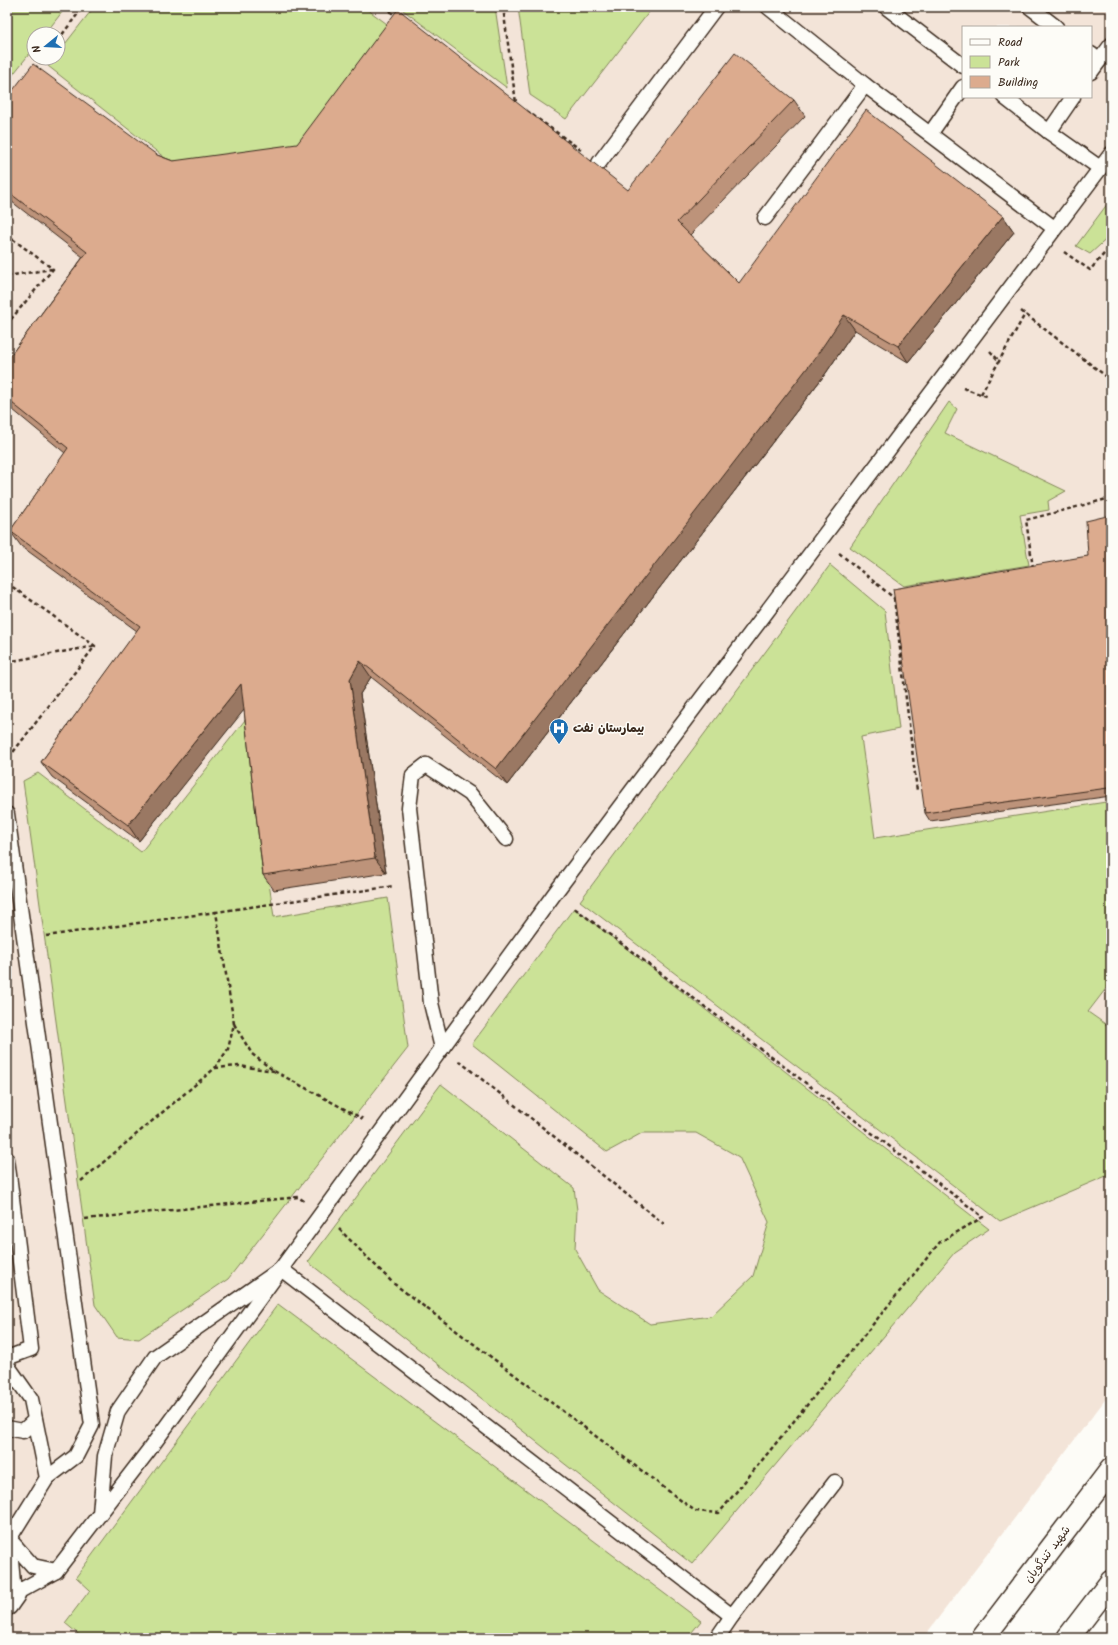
<svg xmlns="http://www.w3.org/2000/svg" width="1118" height="1645" font-family="Kalam,'Playpen Sans Arabic',sans-serif">
  <rect width="100%" height="100%" fill="#fdfcf7"/>
  <filter id="ink" filterUnits="userSpaceOnUse"><feTurbulence type="fractalNoise" baseFrequency=".025" numOctaves="2"/><feDisplacementMap in="SourceGraphic" scale="8" xChannelSelector="R" yChannelSelector="G"/><feConvolveMatrix kernelMatrix="1 2 1 2 8 2 1 2 1" color-interpolation-filters="sRGB"/></filter>
  <g filter="url(#ink)">
    <path fill="#f3e4d8" fill-rule="evenodd" d="M7 7H1111V1392L923 1638H7ZM963 27H1091V97H963ZM34 34H58V58H34Z"/>
    <g fill="#cbe297" stroke="#83865a">
      <polygon points="7,7 66,7 45,34 34,34 34,48 7,82"/>
      <polygon points="94,7 364,7 398,32 299,153 179,169 48,66 54,58 58,58 58,53"/>
      <polygon points="399,7 495,7 507,88"/>
      <polygon points="518,7 653,7 566,119 530,95"/>
      <polygon points="1111,199 1111,235 1090,254 1076,246"/>
      <polygon points="949,402 957,409 945,433 1066,491 1048,501 1049,510 1020,515 1029,565 904,586 850,547"/>
      <polygon points="830,565 885,611 899,729 861,737 875,838 1106,802 1111,807 1111,982 1088,1012 1111,1028 1111,1174 1000,1221 580,901"/>
      <polygon points="245,720 274,917 388,898 408,1048 228,1279 139,1339 117,1337 95,1305 23,781 38,773 141,852"/>
      <polygon points="574,908 989,1229 955,1252 692,1564 308,1262 441,1084 574,1188 577,1210 575,1249 598,1290 650,1324 711,1316 753,1276 769,1222 739,1157 696,1133 642,1133 607,1152 472,1044"/>
      <polygon points="278,1304 701,1621 687,1638 83,1638 65,1623 90,1590 76,1577"/>
    </g>
    <g fill="none" stroke-linecap="round" stroke-linejoin="round">
      <defs>
        <g id="service">
          <polyline points="768,7 865,85 1054,228"/>
          <polyline points="886,7 963,66"/>
          <polyline points="1030,7 1056,27"/>
          <polyline points="1091,54 1099,61 1111,45"/>
          <polyline points="1091,72 1099,61"/>
          <polyline points="1004,97 1049,132 1073,97"/>
          <polyline points="1049,132 1100,168"/>
          <polyline points="930,134 963,87"/>
          <polyline points="599,163 716,7"/>
          <polyline points="765,218 865,85"/>
          <polyline points="7,814 92,1425 76,1456 47,1478"/>
          <polyline points="442,1048 431,1003 409,808 413,775 426,765 470,794 506,839"/>
          <polyline points="7,1159 31,1349 7,1358"/>
          <polyline points="7,1365 31,1399 47,1478 9,1539 14,1594 56,1571 149,1450 555,893 1111,154"/>
          <polyline points="7,1428 23,1431 35,1420"/>
          <polyline points="100,1513 105,1456 118,1411 155,1357 281,1269 732,1616 835,1482"/>
          <polyline points="9,1539 33,1566 56,1571"/>
          <polyline points="717,1638 732,1616"/>
        </g>
        <g id="secondary">
          <polyline points="7,1604 14,1594"/>
          <polyline points="983,1638 1111,1470"/>
          <polyline points="1068,1638 1111,1582"/>
        </g>
      </defs>
      <use href="#service" stroke="#3b2a1e" stroke-width="17"/>
      <use href="#secondary" stroke="#3b2a1e" stroke-width="25"/>
      <g stroke="#3b2a1e" stroke-width="2.5" stroke-dasharray="4 3" stroke-linecap="butt">
        <polyline points="384,7 395,15"/>
        <polyline points="503,7 516,103"/>
        <polyline points="58,40 83,7"/>
        <polyline points="35,69 44,58"/>
        <polyline points="527,111 581,150"/>
        <polyline points="7,235 53,269 7,324"/>
        <polyline points="1064,252 1090,270 1110,247 1111,248"/>
        <polyline points="7,276 52,269"/>
        <polyline points="1021,311 1111,380"/>
        <polyline points="990,351 999,361"/>
        <polyline points="963,388 989,397"/>
        <polyline points="981,394 1025,314"/>
        <polyline points="839,553 894,598 896,597"/>
        <polyline points="1033,568 1026,520 1111,498"/>
        <polyline points="7,583 95,646 7,760"/>
        <polyline points="894,598 917,791"/>
        <polyline points="7,662 95,646"/>
        <polyline points="46,936 216,912"/>
        <polyline points="234,1024 252,1054 274,1071 363,1119"/>
        <polyline points="459,1061 664,1224"/>
        <polyline points="215,1068 239,1066 274,1071"/>
        <polyline points="81,1181 215,1068 228,1049 234,1024 216,912 394,886"/>
        <polyline points="85,1219 298,1197 304,1201"/>
        <polyline points="339,1229 393,1283 695,1511 719,1513 940,1242 983,1217 573,907"/>
      </g>
      <use href="#service" stroke="#fdfcf7" stroke-width="14"/>
      <use href="#secondary" stroke="#fdfcf7" stroke-width="22"/>
    </g>
    <g fill="#bd937a" stroke="#3b2a1e">
      <polygon points="7,98 173,161 628,190 794,100 805,116 690,235 739,283 1003,216 1014,232 908,362 855,330 826,373 507,785 371,677 360,694 386,873 274,890 263,875 244,709 139,841 52,777 41,762 137,631 21,546 10,531 65,453 7,405 7,360 83,257 7,198"/>
      <polygon points="1111,515 1111,796 930,821 925,813 1088,556"/>
    </g>
    <g fill="#9a7863" stroke="#3b2a1e">
      <polygon points="1003,216 1014,232 908,362 898,346"/>
      <polygon points="844,315 855,330 826,373 507,785 496,769"/>
      <polygon points="360,661 371,677 360,694 386,873 375,858 350,679"/>
      <polygon points="241,684 252,700 139,841 128,825"/>
      <polygon points="1111,784 1111,792 1108,788"/>
    </g>
    <g fill="#dcab8e" stroke="#3b2a1e">
      <polygon points="398,9 628,190 735,53 794,100 677,222 739,283 866,110 1003,216 898,346 844,315 815,358 496,769 360,661 350,679 375,858 263,875 241,684 128,825 41,762 140,626 10,531 68,448 7,399 7,360 87,252 7,191 7,98 33,64 157,155 173,161 297,144"/>
      <polygon points="1111,515 1111,784 1108,788 925,813 893,589 1088,556 1086,521"/>
    </g>
  </g>
  <defs>
    <symbol id="hospital-pin" viewBox="-11 -11 22 30"><path d="M0 17L-7.5 6A9.5 9.5 0 1 1 7.5 6Z" fill="#1f6fb2" stroke="#fdfcf7"/><path d="M-5-5h3v3.5h4V-5h3V5h-3V1.5h-4V5h-3Z" fill="#fff"/></symbol>
  </defs>
  <g fill-rule="evenodd">
    <use href="#hospital-pin" x="548" y="717" width="22" height="30"/>
  </g>
  <g text-anchor="middle" stroke-width="3" stroke-linejoin="round" paint-order="stroke">
    <g font-size="12" font-weight="bold" fill="#3b2a1e" stroke="#fdfcf7" text-anchor="start">
      <text x="573" y="732">بیمارستان نفت</text>
    </g>
    <g font-size="12" fill="#3b2a1e" stroke="#fdfcf7">
      <text transform="translate(1047 1554) rotate(-53)" y="4">شهید تندگویان</text>
    </g>
  </g>
  <rect width="1118" height="1645" fill="none" stroke="#fdfcf7" stroke-width="24"/>
  <rect x="12" y="12" width="1094" height="1621" fill="none" stroke="#3b2a1e" stroke-width="1.5" filter="url(#ink)"/>
  <rect x="962" y="26" width="130" height="72" fill="#fdfcf7" stroke="#afa8a0"/>
  <rect x="970" y="39" width="20" height="6" fill="#fdfcf7" stroke="#afa8a0"/>
  <text x="998" y="46" font-size="12" fill="#3b2a1e">Road</text>
  <rect x="970" y="56" width="20" height="12" fill="#cbe297" stroke="#afa8a0"/>
  <text x="998" y="66" font-size="12" fill="#3b2a1e">Park</text>
  <rect x="970" y="76" width="20" height="12" fill="#dcab8e" stroke="#afa8a0"/>
  <text x="998" y="86" font-size="12" fill="#3b2a1e">Building</text>
  <g transform="translate(46 46) rotate(252)"><circle r="19" fill="#fdfcf7" stroke="#afa8a0"/>
  <path d="M0-3L7 15L0 10L-7 15Z" fill="#1f6fb2"/>
  <text y="-6" font-size="11" font-weight="bold" text-anchor="middle" fill="#3b2a1e">N</text>
  </g>
</svg>
